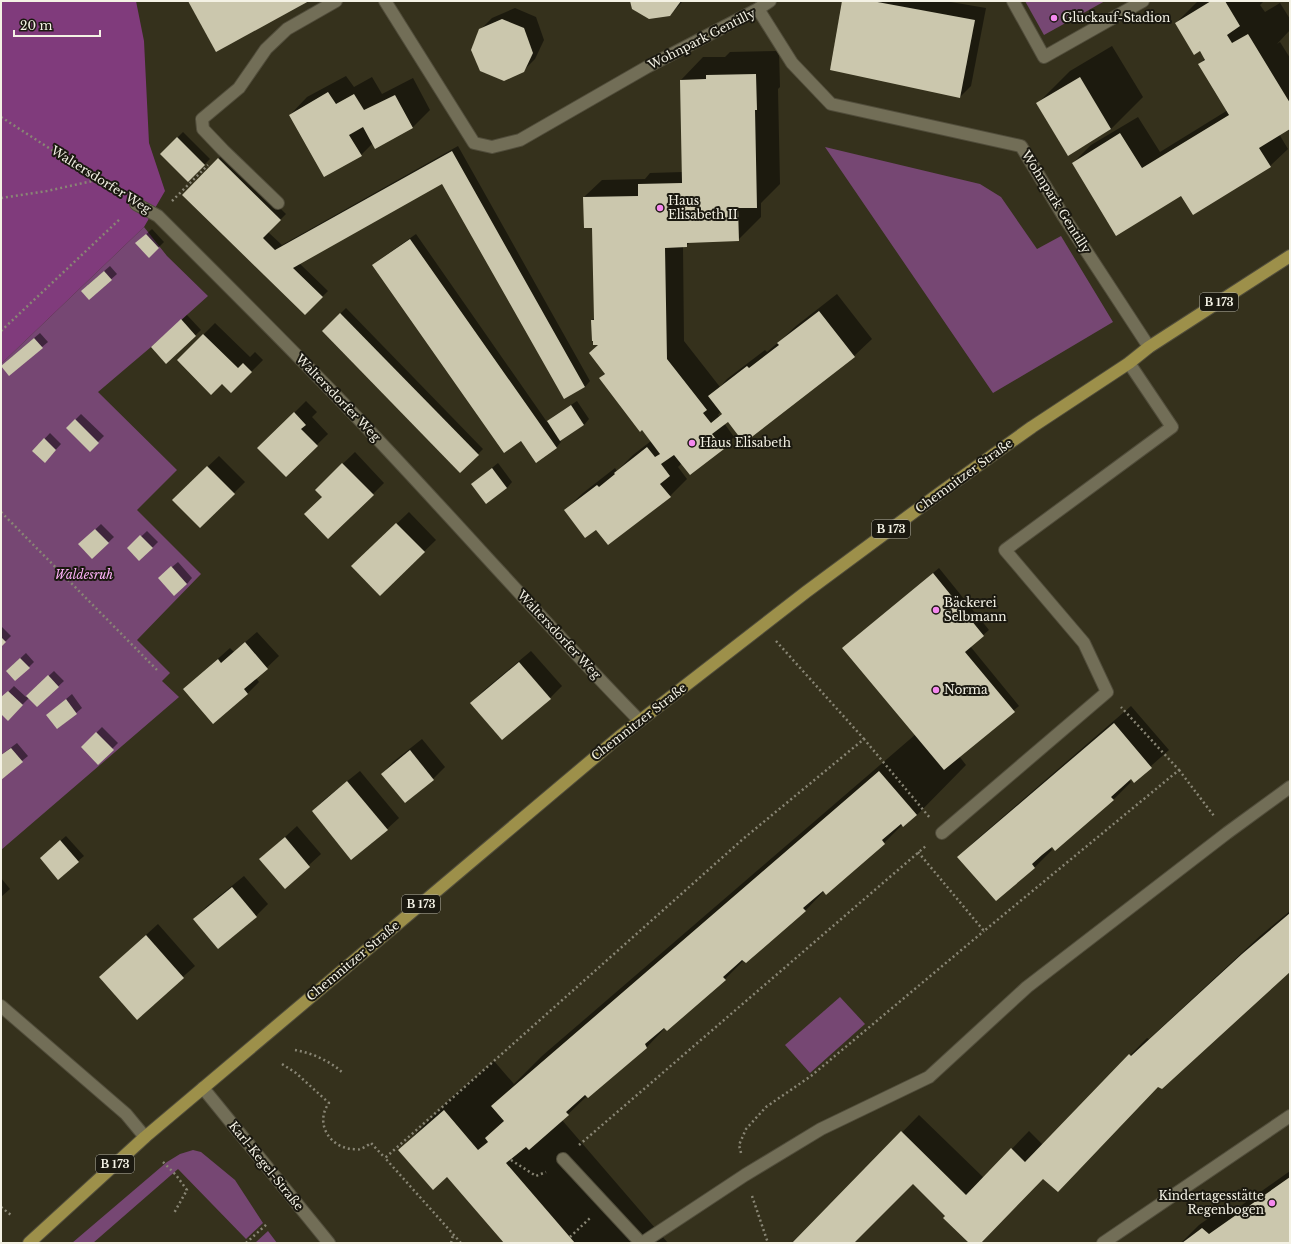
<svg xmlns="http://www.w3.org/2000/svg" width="1291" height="1244" font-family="'Libre Baskerville',serif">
  <rect width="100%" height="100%" fill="#35311c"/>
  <g fill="#764773">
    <polygon points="1025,1 1105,1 1044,35"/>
    <polygon points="825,147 980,184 1001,197 1037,249 1061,236 1113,322 993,393"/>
    <polygon points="144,227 167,256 208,296 151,347 98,392 177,470 137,510 201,574 137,640 170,673 162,681 179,697 1,850 1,364"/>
    <polygon points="840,997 865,1024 810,1073 785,1045"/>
    <polygon points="193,1150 201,1152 235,1180 263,1223 246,1239 178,1169 93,1243 72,1243 167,1162 180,1154"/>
    <polygon points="268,1231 277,1243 255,1243"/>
  </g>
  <polygon fill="#803b7c" points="1,1 136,1 144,41 149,143 165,191 144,227 1,364"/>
  <g fill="#0007" fill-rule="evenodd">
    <polygon points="631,1 683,1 670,15"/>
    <polygon points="843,1 945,1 986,8 971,86 960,97"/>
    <polygon points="1198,1 1264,1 1260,5 1265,12 1280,3 1290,19 1290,30 1277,44 1280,42 1290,58 1290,127 1279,134 1288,149 1270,166 1182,195 1073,163 1091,145 1138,117 1160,152 1228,110 1200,64 1205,58 1200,50 1176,23"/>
    <polygon points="515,8 536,17 544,40 535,59 523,71 480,30 492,18"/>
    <polygon points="1112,46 1143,97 1111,129 1069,154 1038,103 1070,71"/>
    <path d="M779 51 780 87 778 89 780 184 761 203V217L738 240 691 241 686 246 683 247 684 341 720 387 727 379 765 350 767 352 780 341 796 326 837 294 872 339 854 356 744 441 728 420 724 423 734 437 723 448 682 463 678 467 687 479 670 496 596 529 565 510 583 493 615 468 617 471 633 455 651 441 600 378 605 373 592 320 595 318 593 227 584 197 602 180 645 179 650 173 683 172 681 80 703 57H725L730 52ZM721 411 723 413 719 416 718 415Z"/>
    <polygon points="346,76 354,87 372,77 382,94 413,78 430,110 413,127 375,148 373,143 361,155 290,115 307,97"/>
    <polygon points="183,132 210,159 188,181 161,154"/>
    <polygon points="458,146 590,381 585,387 564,398 443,182 299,263 328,291 305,314 184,195 224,153 286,214 268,232 282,245"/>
    <polygon points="152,229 164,242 158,248 142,238"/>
    <polygon points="416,234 547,422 554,416 577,401 589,419 584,425 560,440 561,442 556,448 521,440 374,265 379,260"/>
    <polygon points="110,266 117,274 89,299 88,285"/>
    <polygon points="346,308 483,449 460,472 323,331"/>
    <polygon points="187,315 201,330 166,363 158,342"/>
    <polygon points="215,323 250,357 255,352 263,360 231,392 222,383 178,360"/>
    <polygon points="40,333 48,342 42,347 7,361"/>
    <polygon points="306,401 317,412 312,417 328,434 286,475 259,448"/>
    <polygon points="81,414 104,436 90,450 67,428"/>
    <polygon points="50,433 61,444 50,456 33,451"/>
    <polygon points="355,452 384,483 373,494 323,497 328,478"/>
    <polygon points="219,456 245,482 200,527 185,488"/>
    <polygon points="498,463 512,482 507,488 472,484"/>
    <polygon points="409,512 436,540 380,594 364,555"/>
    <polygon points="101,524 114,537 92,558 85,539"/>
    <polygon points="147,531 158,542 152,548 129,548"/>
    <polygon points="178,562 192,578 187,584 165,573"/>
    <polygon points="939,568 989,630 970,646 1019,706 959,756 966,765 917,815 904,826 903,824 884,843 824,891 805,911 744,960 725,979 667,1030 665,1028 647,1047 588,1097 587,1096 562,1120 668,1243 505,1243 447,1176 400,1150 449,1100 494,1061 514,1084 542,1056 916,734 849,643"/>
    <polygon points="1,626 11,636 1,646"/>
    <polygon points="257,632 279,656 256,678 259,682 247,694 184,689 230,648 234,652"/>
    <polygon points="531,651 562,686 550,698 502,739 472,703 483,691"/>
    <polygon points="26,653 34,662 29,667 13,665"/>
    <polygon points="54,671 64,681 37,706 29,698 8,719 1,712 1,699 14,686 26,697"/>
    <polygon points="72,694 82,708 58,728 47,715"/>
    <polygon points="1131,706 1169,750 1134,781 1131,778 1129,780 1131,782 1113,800 1050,847 1052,850 1035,867 996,900 959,857 976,840"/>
    <polygon points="102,727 118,743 98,763 82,747"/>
    <polygon points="422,739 445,767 433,779 405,802 382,774 393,762"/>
    <polygon points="17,743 28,756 1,778 1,755"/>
    <polygon points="360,771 399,818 387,829 313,811 325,799"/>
    <polygon points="297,826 321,854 285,887 261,859"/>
    <polygon points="66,836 84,856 58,878 46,853"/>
    <polygon points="244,876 268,904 256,916 218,947 195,919 206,907"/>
    <polygon points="1,878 10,889 1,897"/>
    <polygon points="1290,911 1290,971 1159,1086 1043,1178 980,1243 970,1243 947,1215 913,1182 853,1243 794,1243 919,1115 984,1178 1029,1131 1043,1145 1147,1038 1149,1039 1260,936"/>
    <polygon points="158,924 195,966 137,1018 100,977"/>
    <polygon points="1290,1171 1290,1243 1181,1243 1199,1225 1226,1206 1232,1212"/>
  </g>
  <g fill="#cbc7ad">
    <polygon points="188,1 309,1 216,52"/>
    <polygon points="630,1 681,1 670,16 649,19 632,9"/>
    <polygon points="842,1 872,1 975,20 960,98 830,70"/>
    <polygon points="1211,1 1225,1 1240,26 1227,35 1232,43 1248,34 1290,103 1290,129 1259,148 1271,167 1193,215 1181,196 1116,236 1072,163 1120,133 1142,168 1229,115 1198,64 1205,60 1200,51 1194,55 1175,23"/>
    <polygon points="502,19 524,28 533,53 524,72 504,81 480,71 471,50 479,29"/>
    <polygon points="756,74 757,110 755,110 757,208 738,208 739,241 687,243 687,247 665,248 667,359 707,410 703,413 711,423 722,414 708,396 747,366 749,368 779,345 777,343 819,311 855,357 744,443 728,422 712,434 724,449 690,475 674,455 661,464 670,476 660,484 671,497 608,545 596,530 585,538 564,510 597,485 599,487 615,474 614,473 647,447 655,457 660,454 642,430 640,432 599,378 605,374 589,353 598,345 593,345 593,341 592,341 591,320 594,320 592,228 584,228 583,197 638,196 638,184 682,183 680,80 706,79 706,75"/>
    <polygon points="1080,77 1111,129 1068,156 1036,103"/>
    <polygon points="328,92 336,104 354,94 364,110 395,95 413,128 375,149 363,127 349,135 362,156 324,177 289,115"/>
    <polygon points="177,137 205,165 188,182 160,154"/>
    <polygon points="452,151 585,387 564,399 442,184 293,268 323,297 305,315 182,195 218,158 281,220 263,238 275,250"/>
    <polygon points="146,234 159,248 149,258 135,243"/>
    <polygon points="410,239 557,448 536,463 521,441 504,453 372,265"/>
    <polygon points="104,271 112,280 89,300 81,291"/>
    <polygon points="340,313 479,455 460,473 322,331"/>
    <polygon points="181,319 196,336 166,364 151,347"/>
    <polygon points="203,334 238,368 243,363 252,372 231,393 222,384 211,395 177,360"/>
    <polygon points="34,338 43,348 9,376 1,366"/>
    <polygon points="571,405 584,425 560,441 547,421"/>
    <polygon points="294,412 306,425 301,429 318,446 286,477 257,448"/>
    <polygon points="75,419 99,443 90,452 66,428"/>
    <polygon points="44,438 56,450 45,463 32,451"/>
    <polygon points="342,463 374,495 328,539 304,514 322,497 315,490"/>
    <polygon points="207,466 235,494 200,528 172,500"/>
    <polygon points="492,468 507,488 486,504 471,484"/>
    <polygon points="396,523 425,552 380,596 351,566"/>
    <polygon points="95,529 109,543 92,559 78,544"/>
    <polygon points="140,535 153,548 139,561 127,548"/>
    <polygon points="171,566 187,584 174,596 158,578"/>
    <polygon points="933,573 984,636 965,652 1015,712 944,770 842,648"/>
    <polygon points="1,637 6,642 1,647"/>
    <polygon points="245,642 268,669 244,689 248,694 213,724 183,689 218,659 221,663"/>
    <polygon points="20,658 30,668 15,681 6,671"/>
    <polygon points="519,662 551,699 502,740 470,703"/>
    <polygon points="48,675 59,687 37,707 26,696"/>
    <polygon points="8,691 23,705 8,721 1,714 1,697"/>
    <polygon points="66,699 77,714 57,729 46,715"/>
    <polygon points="1114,723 1152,768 1134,783 1131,779 1111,797 1114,800 1055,851 1052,847 1042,855 1032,864 1035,868 996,901 957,857"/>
    <polygon points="96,732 114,750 98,765 81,747"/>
    <polygon points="11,748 23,762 1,780 1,755"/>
    <polygon points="410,750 434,780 405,803 381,774"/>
    <polygon points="879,771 917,815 903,827 901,824 882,840 885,844 826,895 823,891 803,908 806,911 746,963 742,960 723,977 726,980 667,1031 664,1028 645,1044 647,1048 588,1098 585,1095 566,1112 569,1115 529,1150 526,1147 506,1163 575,1243 504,1243 447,1177 433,1190 398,1150 444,1110 478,1150 488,1142 485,1138 504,1121 491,1106"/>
    <polygon points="347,781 388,830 351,860 312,811"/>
    <polygon points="285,837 310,867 285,889 259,859"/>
    <polygon points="60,840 79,862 58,880 40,858"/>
    <polygon points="232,887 257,917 218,949 193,919"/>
    <polygon points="1290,913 1290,972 1162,1089 1158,1087 1058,1192 1043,1179 981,1243 969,1243 943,1218 945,1216 913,1184 854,1243 792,1243 901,1131 966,1195 1011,1148 1025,1162 1129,1054 1131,1056 1242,954"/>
    <polygon points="146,935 184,978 137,1020 99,977"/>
    <polygon points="1290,1177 1290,1243 1182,1243 1202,1228 1209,1234"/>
  </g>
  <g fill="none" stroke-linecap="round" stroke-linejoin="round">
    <defs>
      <g id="minor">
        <polyline points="385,1 474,143 492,147 520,140 647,67 758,9 792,63 831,104 1021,146 1064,217 1149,347"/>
        <polyline points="1013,1 1044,57 1143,1"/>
        <polyline points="758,9 770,1"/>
        <polyline points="278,203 223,150 203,129 202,119 239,88 266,49 287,29 336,1"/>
        <path d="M136 204 158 216C228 286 299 356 367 428 459 525 547 626 640 721"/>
        <polyline points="942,833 1107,692 1084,643 1005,550 1172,427 1129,363"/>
        <polyline points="1,1006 126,1114 145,1137"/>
        <polyline points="203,1088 329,1243"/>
        <polyline points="563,1159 641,1243"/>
        <polyline points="642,1243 745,1175 821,1129 929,1077 1027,987 1227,833 1290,787"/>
        <polyline points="1103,1243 1290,1116"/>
      </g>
      <polyline id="major" points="29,1243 145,1137 619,737 806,592 941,492 1032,427 1129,363 1149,347 1290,256"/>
    </defs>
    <use href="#minor" stroke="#514d3b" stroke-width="14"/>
    <use href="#major" stroke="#514d3b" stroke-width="14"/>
    <g stroke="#898675" stroke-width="2.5" stroke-dasharray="2 3" stroke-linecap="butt">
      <polyline points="1,117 120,194"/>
      <polyline points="1,198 47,191 97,180"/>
      <polyline points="172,201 208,165"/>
      <polyline points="1,331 121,218"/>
      <polyline points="1,512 159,672"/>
      <polyline points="776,641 864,739"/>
      <polyline points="1179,770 1214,816"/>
      <polyline points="918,852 984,931 1179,770 1121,707"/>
      <path d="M295 1050C312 1053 330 1061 343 1073"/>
      <path d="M282 1064 296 1073 329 1103C315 1122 328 1146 351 1149 354 1149 358 1150 360 1149 364 1148 368 1145 371 1143L385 1158"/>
      <polyline points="579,1145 927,845"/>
      <polyline points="741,1153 739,1145 746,1129 766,1107 811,1076 984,931"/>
      <polyline points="511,1160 536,1176 546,1172"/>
      <polyline points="163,1162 176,1175 187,1190 174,1213"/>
      <polyline points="752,1196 768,1243"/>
      <polyline points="1,1207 11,1215"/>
      <polyline points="570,1237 590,1218"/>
      <polyline points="246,1243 267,1224"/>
      <polyline points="451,1243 453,1235"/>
      <polyline points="461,1243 385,1158 743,839 864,739 930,818"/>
    </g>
    <use href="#minor" stroke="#726e57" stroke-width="12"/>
    <use href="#major" stroke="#9d904a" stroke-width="12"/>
  </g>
  <g fill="#f589ef" stroke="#1b1910" stroke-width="1.5">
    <circle cx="1054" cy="18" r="4"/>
    <circle cx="660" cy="208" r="4"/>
    <circle cx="692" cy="443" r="4"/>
    <circle cx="936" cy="610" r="4"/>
    <circle cx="936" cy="690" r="4"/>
    <circle cx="1272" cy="1203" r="4"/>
  </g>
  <g text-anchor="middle" stroke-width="4" stroke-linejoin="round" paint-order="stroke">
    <g fill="#1b1910" stroke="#b3b1a5" stroke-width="1">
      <rect x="1200" y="293" width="38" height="18" rx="3"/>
      <rect x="872" y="520" width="38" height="18" rx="3"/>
      <rect x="402" y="895" width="38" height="18" rx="3"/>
      <rect x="96" y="1155" width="38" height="18" rx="3"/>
    </g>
    <g font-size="11" font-weight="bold" fill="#f4f2e5">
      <text x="1219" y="306">B 173</text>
      <text x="891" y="533">B 173</text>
      <text x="421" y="908">B 173</text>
      <text x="115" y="1168">B 173</text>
    </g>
    <g font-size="12" fill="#f4f2e5" stroke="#1b1910" text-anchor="start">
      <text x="1062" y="22">Glückauf-Stadion</text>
      <text x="668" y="205">Haus<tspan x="668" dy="14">Elisabeth II</tspan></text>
      <text x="700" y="447">Haus Elisabeth</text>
      <text x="944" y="607">Bäckerei<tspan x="944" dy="14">Selbmann</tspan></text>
      <text x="944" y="694">Norma</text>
      <text x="1264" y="1200" text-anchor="end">Kindertagesstätte<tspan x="1264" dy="14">Regenbogen</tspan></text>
    </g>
    <g font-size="12" fill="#f4f2e5" stroke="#1b1910">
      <text transform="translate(702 39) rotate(-27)" y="4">Wohnpark Gentilly</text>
      <text transform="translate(101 180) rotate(32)" y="4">Waltersdorfer Weg</text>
      <text transform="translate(1056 202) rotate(58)" y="4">Wohnpark Gentilly</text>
      <text transform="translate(338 398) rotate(46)" y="4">Waltersdorfer Weg</text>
      <text transform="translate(964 476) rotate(-36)" y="4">Chemnitzer Straße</text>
      <text transform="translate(559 635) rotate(47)" y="4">Waltersdorfer Weg</text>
      <text transform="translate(639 722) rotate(-38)" y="4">Chemnitzer Straße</text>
      <text transform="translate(353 961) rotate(-40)" y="4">Chemnitzer Straße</text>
      <text transform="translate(266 1166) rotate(51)" y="4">Karl-Kegel-Straße</text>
    </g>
    <g font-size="12" font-style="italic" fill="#fcb0f7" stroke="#1b1910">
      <text x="84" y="579">Waldesruh</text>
    </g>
  </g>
  <rect width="1291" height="1244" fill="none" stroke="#f4f2e5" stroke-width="4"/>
  <path d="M14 30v6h86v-6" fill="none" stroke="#f4f2e5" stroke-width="2"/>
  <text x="20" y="30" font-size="12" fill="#f4f2e5" stroke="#1b1910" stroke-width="3" paint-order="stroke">20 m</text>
</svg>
